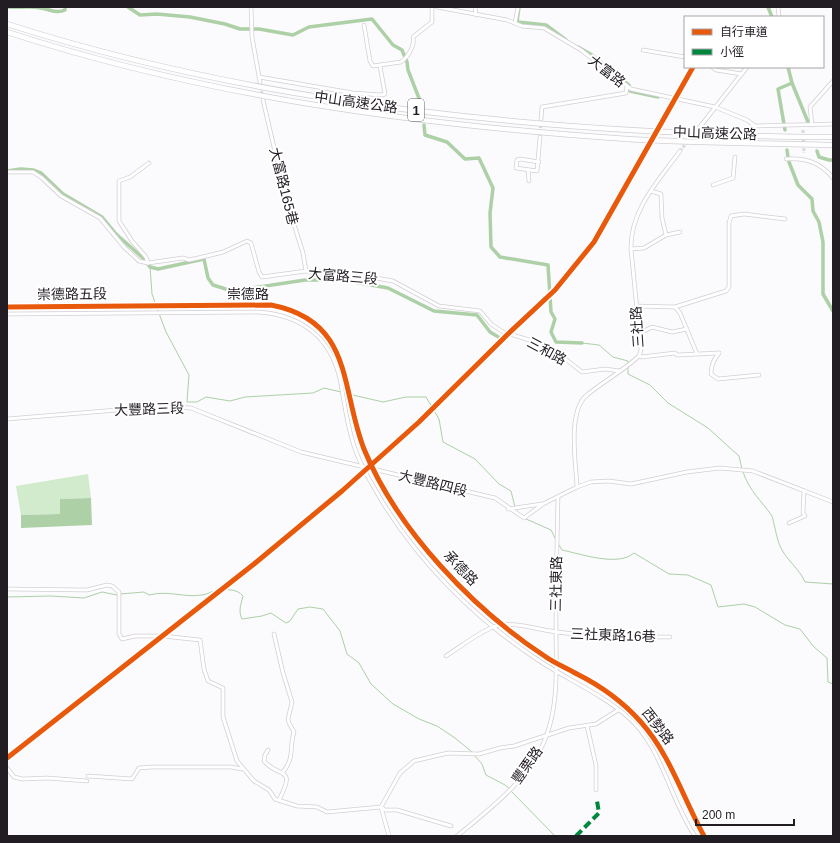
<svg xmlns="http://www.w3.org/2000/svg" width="840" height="843" font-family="Arial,'Noto Sans TC',sans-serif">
  <rect width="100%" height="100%" fill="#fbfafc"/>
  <polygon fill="#d2ebcd" points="88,474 91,498 60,499 61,514 21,515 16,486"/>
  <polygon fill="#add0a7" points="91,498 92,525 21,528 21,515 60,514 60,499"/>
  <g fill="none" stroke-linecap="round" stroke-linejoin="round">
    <g stroke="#add0a7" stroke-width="1">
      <polyline points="150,267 152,294 156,305"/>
      <polyline points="157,308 166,332 189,375 187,402 197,402 206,397 230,401 245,397 313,393 324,388 341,392"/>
      <polyline points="582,343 599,345 613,357 628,361 628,364"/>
      <polyline points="628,367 628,374 650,385 668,403 708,428 739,456 742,469"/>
      <polyline points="344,393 383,402 406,397 426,397 439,419 443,442 475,459 499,484 511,491 515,507"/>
      <path d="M743 472C750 492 761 500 772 516 773 518 777 540 780 546 786 560 799 568 805 582L833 584"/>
      <polyline points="526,519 551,530 556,540"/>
      <path d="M559 545 562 550C581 554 618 567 634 553L669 574 688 575 711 585 718 607 744 604 755 607 785 625 800 629 814 647 827 658 828 682 833 684"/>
      <path d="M120 594 144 592 149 595C169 590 184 598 202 595 206 595 210 592 214 591 223 589 237 588 243 596 241 604 238 611 242 619L262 616 271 613 286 623 290 621 298 609 310 607 323 609 340 631 347 654 359 663 371 684 393 704 419 719 437 726 455 738 472 752"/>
      <polyline points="7,597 51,596 84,598 102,592 117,595"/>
      <polyline points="474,755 482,764 486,775 505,785 509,788"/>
      <polyline points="511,791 555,836"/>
    </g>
    <g stroke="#add0a7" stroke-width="3.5">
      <path d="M7 7C18 8 30 6 40 8 49 9 56 14 65 10V7"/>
      <polyline points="128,7 140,15 157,14 190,17 225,24 240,29 259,29 293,35 309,27 372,19 393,45 402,50 407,62 408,70 422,106"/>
      <polyline points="519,7 517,22 546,25 566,40"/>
      <polyline points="768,7 772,17"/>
      <polyline points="578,47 592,55 629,85 630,91 658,97"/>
      <polyline points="788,67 792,83 808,122"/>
      <polyline points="424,125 425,135 447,142 465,159 479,158 493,188 490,213 491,247 500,257 548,265 551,312 555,319 551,332 556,342 582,343"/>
      <polyline points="785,130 778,89 792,83"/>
      <polyline points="787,150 788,157"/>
      <polyline points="817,151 819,157 829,160 833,160"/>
      <polyline points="789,162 798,185 812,199 813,211 819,222 823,242 823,294 833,311"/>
      <polyline points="7,171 21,169 33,170 41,173 63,194 102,217 116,234 143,258 150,267 158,269 204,259 208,278 213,285 232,291 305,280 343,280 388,288 434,311 477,315 490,332 500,338"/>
    </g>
    <g stroke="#dad9db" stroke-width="3" stroke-dasharray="3 1.5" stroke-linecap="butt">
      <polyline points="260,82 263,100"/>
      <polyline points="803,130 804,153"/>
      <polyline points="540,137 541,119"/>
      <polyline points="680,151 699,128"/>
    </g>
    <defs>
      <g id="minor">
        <polyline points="251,7 252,37 260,82"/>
        <polyline points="437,7 507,20 522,26 544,28 581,50 631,89 715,107 747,120 755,126 833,124"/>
        <polyline points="475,7 476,15"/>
        <polyline points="778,7 779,17"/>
        <polyline points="515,23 518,7"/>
        <path d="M364 25 370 61 373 66 401 62C408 57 415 46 413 37L432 22V7"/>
        <polyline points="643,50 685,57"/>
        <polyline points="712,67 716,70 742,74"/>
        <polyline points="259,77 353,93 382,95 385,94 380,66"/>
        <polyline points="263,100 286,199 303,253 306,271"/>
        <polyline points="541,119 542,107 626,93 627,87"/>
        <polyline points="812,125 810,107 833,81"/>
        <polyline points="699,128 747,67"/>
        <path d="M786 159C806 158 820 162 833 178"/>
        <polyline points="539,162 520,159 517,160 516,168 537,171 540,137"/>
        <polyline points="528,170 529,181"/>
        <polyline points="7,172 33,172 42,178 61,196 100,218 124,247 139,261 148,263 183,258 189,260 207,256 223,252 247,241 251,243 259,272 262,277 306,271 339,272 376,278 393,281 439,306 480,311 491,324 503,332 536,342 564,358 582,372 605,369 620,371"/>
        <polyline points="713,185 733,178 735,157"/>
        <polyline points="651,191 661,194 662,218 666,235 680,232"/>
        <polyline points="631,249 644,248 666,235"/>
        <polyline points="148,263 146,257 132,241 119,221 119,181 130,177 149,163"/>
        <polyline points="636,306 675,307 726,291 729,287 729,223 731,216 744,214 785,219"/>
        <path d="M7 307 271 305C354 321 340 388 364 449 397 530 474 610 546 657 556 664 567 668 577 674 601 686 622 701 640 721 670 754 683 798 704 836"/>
        <polyline points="675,307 680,313 697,354"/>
        <path d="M7 314 258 312C300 315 330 336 340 379 344 399 346 419 352 439 357 458 366 474 376 491 415 559 473 617 538 660 568 680 602 694 629 718 662 747 670 800 695 836"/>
        <polyline points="640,333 652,327 672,332 687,329"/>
        <path d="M719 353C714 359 711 366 711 374L718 379 759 375"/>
        <polyline points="639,356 642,357 675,353 677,355 719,353"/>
        <polyline points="7,419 166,406 191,408 301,452 495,498 524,518 543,504 577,487 591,482 609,481 631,484 687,472 720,468 753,471 833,502"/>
        <path d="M577 487C576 463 567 411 587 395 604 381 623 371 639 356L641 350 631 249C630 210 659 180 680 151"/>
        <polyline points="508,509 542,504"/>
        <polyline points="789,523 805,516 803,513 804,491"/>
        <polyline points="7,589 87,590 107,585 112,586 119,592 119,634 122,639 135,636 163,636 200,640 204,669 208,681 223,688 223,717 237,761 254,781 269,790 275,799 297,806 317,807 327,812 381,807"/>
        <path d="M274 634 283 673 292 702 288 719 289 723 294 732C289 748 295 757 283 772"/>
        <path d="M446 656C460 647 478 633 493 627 511 620 538 630 557 632 594 637 633 637 670 637"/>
        <polyline points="587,726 596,765 596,790"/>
        <path d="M268 750 265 755 264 761C279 779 297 765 279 800"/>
        <polyline points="7,768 14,777 22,779 47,778 87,781"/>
        <polyline points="88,776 132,779 139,768 152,767 231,767 242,769"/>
        <polyline points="381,807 385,810 397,810 451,826"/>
        <polyline points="389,836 381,807 400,773 414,761 448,753 479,754 500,748 514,746 569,728 596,724 618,710"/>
        <path d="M457 836C491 808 530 779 546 737 559 703 556 664 556 628 556 585 557 541 558 497"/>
      </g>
      <g id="highway">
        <path d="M7 24C214 90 431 119 648 131 710 134 771 138 833 137"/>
        <path d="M7 32C207 97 418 125 627 139 696 143 764 143 833 145"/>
      </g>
    </defs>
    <use href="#minor" stroke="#d3cfd3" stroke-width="4.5"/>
    <use href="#highway" stroke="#d3cfd3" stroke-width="6"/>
    <use href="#minor" stroke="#fefeff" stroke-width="3"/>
    <use href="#highway" stroke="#fefeff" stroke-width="4.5"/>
    <polyline stroke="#00873e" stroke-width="4" stroke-dasharray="8 4" stroke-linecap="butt" points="576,836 599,813 597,801"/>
    <defs>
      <g id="cycleway">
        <path d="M7 307 271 305C354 321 340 388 364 449 397 530 474 610 546 657 556 664 567 668 577 674 601 686 622 701 640 721 670 754 683 798 704 836"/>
        <polyline points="7,758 254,564 342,491 419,422 508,334 555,290 594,242 693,67"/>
      </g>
    </defs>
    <use href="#cycleway" stroke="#fff" stroke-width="8"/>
    <use href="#cycleway" stroke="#e8590c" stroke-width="5"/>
  </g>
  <g text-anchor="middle" stroke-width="4" stroke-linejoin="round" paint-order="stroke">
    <rect fill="#fff" stroke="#646065" stroke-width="1" x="408" y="99" width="16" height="22" rx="3"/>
    <g font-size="13" font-weight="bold" fill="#221c23">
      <text x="416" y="115">1</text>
    </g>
    <g font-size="14" fill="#221c23" stroke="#fff">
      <text transform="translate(607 71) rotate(38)" y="5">大富路</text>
      <text transform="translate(356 102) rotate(8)" y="5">中山高速公路</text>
      <text transform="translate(715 133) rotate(2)" y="5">中山高速公路</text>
      <text transform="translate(284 186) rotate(76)" y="5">大富路165巷</text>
      <text transform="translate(343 276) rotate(5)" y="5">大富路三段</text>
      <text transform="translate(72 294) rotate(-1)" y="5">崇德路五段</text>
      <text x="248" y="299">崇德路</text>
      <text transform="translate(637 327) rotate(-94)" y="5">三社路</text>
      <text transform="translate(547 351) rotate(28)" y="5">三和路</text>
      <text transform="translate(149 409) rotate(-2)" y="5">大豐路三段</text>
      <text transform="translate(433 483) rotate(14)" y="5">大豐路四段</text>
      <text transform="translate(461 568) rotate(46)" y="5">承德路</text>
      <text transform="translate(556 584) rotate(-89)" y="5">三社東路</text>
      <text transform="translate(613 635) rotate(2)" y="5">三社東路16巷</text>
      <text transform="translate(658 726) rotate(52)" y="5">西勢路</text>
      <text transform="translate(527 765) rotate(-55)" y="5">豐栗路</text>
    </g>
  </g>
  <rect width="840" height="843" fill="none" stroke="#221c23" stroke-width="16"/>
  <rect x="684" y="16" width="140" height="52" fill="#ffffff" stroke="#a7a4a7"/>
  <rect x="692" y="29" width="20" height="6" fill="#e8590c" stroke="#a7a4a7"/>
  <text x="720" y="36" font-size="12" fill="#221c23">自行車道</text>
  <rect x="692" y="49" width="20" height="6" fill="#00873e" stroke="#a7a4a7"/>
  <text x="720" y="56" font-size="12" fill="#221c23">小徑</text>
  <path d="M696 819v6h98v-6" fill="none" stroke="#221c23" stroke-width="2"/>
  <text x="702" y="819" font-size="12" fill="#221c23" stroke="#ffffff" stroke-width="3" paint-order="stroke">200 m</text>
</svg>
